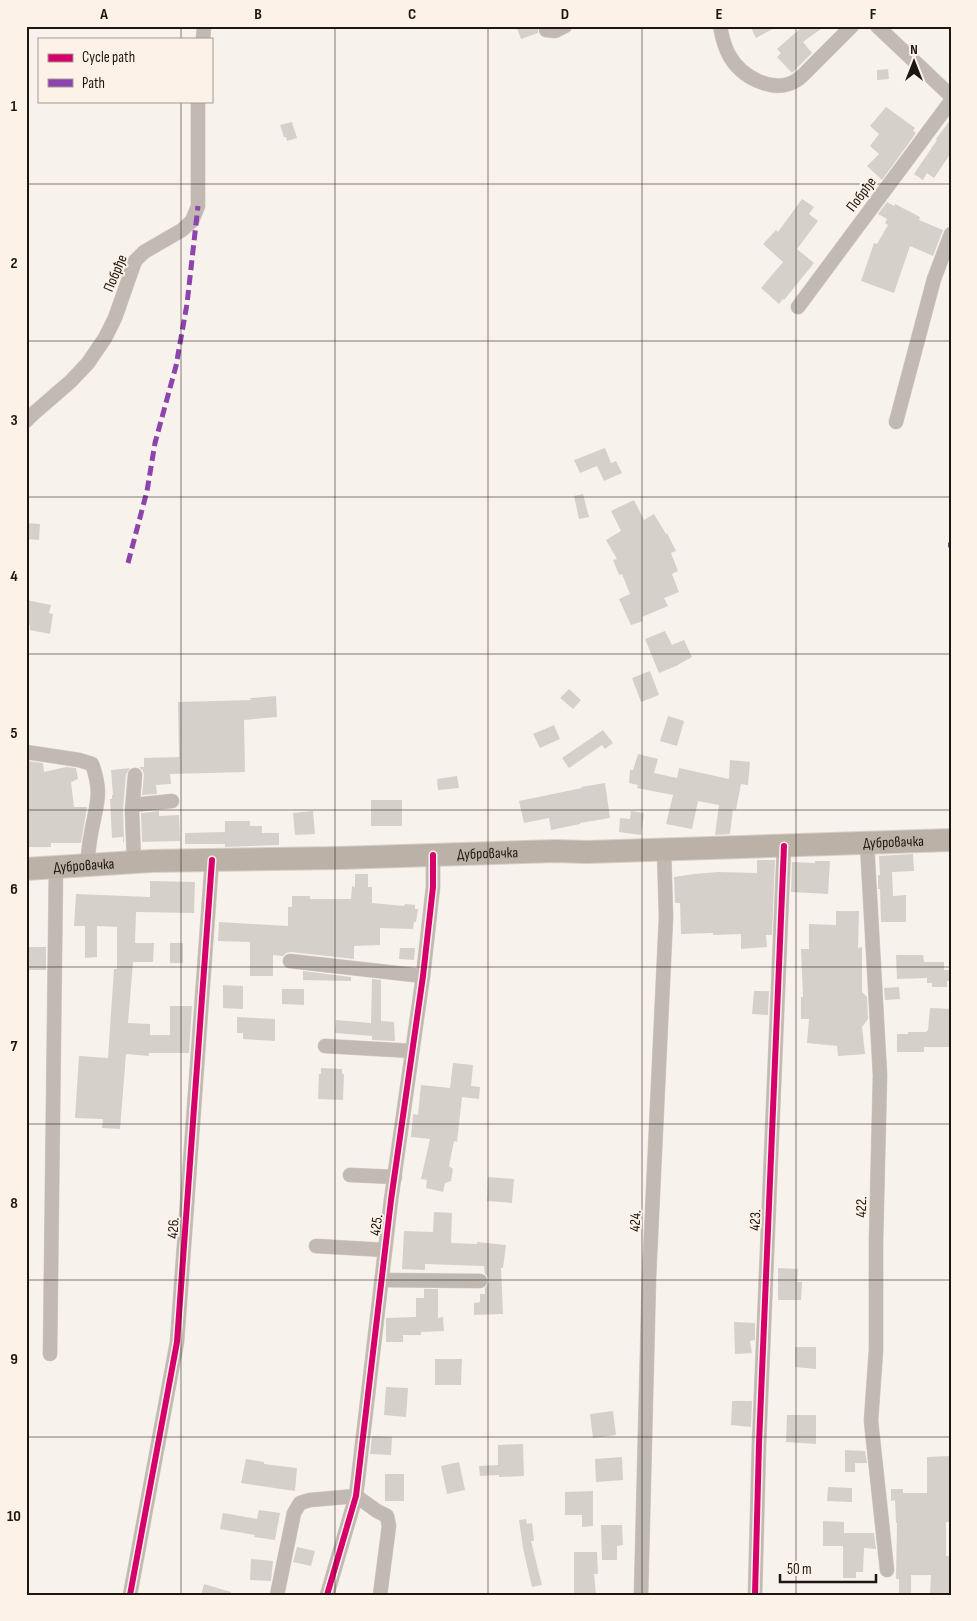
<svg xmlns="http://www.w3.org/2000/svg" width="977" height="1621" font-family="'Sofia Sans Condensed',sans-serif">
  <rect width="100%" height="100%" fill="#f8f2ed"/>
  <g fill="#d6d0cb">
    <polygon points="516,26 538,26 538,33 521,39"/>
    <polygon points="750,26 778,26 756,38"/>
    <polygon points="803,26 825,26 803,42 812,53 792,73 777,57 781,53 777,49"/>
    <polygon points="888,69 889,79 877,80 877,70"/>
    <polygon points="886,107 915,128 913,131 916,133 882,180 867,166 879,154 870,146 879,134 870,126"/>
    <polygon points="951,119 951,153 934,178 927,173 923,180 914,174 937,140 936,139"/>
    <polygon points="292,122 297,138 287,141 286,137 284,137 280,125"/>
    <polygon points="802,199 814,207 809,214 818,221 797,249 814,263 784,300 783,299 779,304 761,288 783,262 763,244 776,230 778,232"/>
    <polygon points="887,202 894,206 895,204 920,217 919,220 943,230 933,256 910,246 894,293 861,281 874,243 877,244 888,225 885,223 887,219 878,214"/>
    <polygon points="605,448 611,463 616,461 622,473 604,481 597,466 580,473 574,460"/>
    <polygon points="583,494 589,517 579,519 574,496"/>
    <polygon points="634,500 644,520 654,514 666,534 667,533 676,551 671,553 678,571 672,574 679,592 664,598 668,606 642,617 643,621 631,625 619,599 630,594 622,574 619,575 613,560 617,559 606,540 621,531 611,511"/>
    <polygon points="26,523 40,524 39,540 26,539"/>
    <polygon points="26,600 51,605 49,613 53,614 50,634 30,630 30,625 26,626"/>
    <polygon points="665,631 672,645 684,640 692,657 676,666 659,673 645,639"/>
    <polygon points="650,671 659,695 641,702 632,678"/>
    <polygon points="569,689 581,700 573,709 560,698"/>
    <polygon points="276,696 277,717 244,720 245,772 170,774 171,784 156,785 157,794 142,795 144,775 143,771 139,767 144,767 144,758 179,757 178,702 251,700 250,698"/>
    <polygon points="668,716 684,721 677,746 660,741"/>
    <polygon points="554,725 560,739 540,748 533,734"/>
    <polygon points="603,730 613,743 605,749 602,745 569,768 562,758"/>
    <polygon points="638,754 658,759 654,773 677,778 679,768 729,779 730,760 750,762 748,785 741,784 736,810 733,809 730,834 715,835 719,805 698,801 692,829 666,824 673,795 637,788 638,785 629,783 630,770 633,770"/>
    <polygon points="26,761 43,763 44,772 66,767 76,768 78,779 71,782 74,807 87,807 81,843 51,843 51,847 26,847"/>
    <polygon points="130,768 126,774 123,809 124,842 123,842 123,837 112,838 110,799 112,799 112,795 113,795 111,770"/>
    <polygon points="457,776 459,788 438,790 437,779"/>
    <polygon points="605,783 610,818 580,823 580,824 551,830 549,818 524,823 519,801 582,788 581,787"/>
    <rect x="371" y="800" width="31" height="26"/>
    <polygon points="159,811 159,816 179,815 180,841 142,842 141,813"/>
    <polygon points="313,811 315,834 295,835 293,813"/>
    <polygon points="631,811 644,813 641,835 619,832 620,818 630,819"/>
    <polygon points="225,821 250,821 250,826 262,826 262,833 279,833 279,845 225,847 225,844 185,844 185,833 225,832"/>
    <polygon points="913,854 914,871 892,872 893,896 906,895 906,922 881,922 880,889 878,889 878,875 880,875 879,856"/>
    <polygon points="757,860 775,860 772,935 766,935 767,947 741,949 741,934 713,935 713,933 681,934 680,903 675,903 674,877 694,874 718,872 757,873"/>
    <polygon points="815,861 830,861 828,894 791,892 792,862 815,863"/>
    <polygon points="355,874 368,874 368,887 372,887 372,903 404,906 405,904 415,905 415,909 418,909 416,922 414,922 413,929 380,928 380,945 354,946 354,959 291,952 286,953 283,956 273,955 273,976 250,976 250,942 218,941 219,922 288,926 288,907 292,907 292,896 310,896 310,899 351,899 352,886 355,887"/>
    <polygon points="150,881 195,882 194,913 136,912 135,943 154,943 153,962 133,962 128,1023 150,1024 150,1035 170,1035 170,1006 192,1006 189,1053 149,1053 149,1056 126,1054 120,1129 102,1128 103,1119 75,1118 79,1056 108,1058 114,969 117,969 117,927 97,926 97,957 85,958 85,926 74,926 76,894 150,897"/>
    <polygon points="836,911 859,911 858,948 862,947 862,992 867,997 868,1019 862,1027 865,1054 838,1056 837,1046 807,1043 809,1019 801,1019 801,997 803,997 801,949 809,949 809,924 836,925"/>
    <rect x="170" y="943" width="13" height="20"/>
    <rect x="26" y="947" width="20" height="23"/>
    <polygon points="400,948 415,948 414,960 399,959"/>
    <polygon points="896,955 923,955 924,962 944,962 944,970 951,970 951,981 947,981 947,987 932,987 932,983 927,983 927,978 897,979"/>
    <polygon points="303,971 351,977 351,981 303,980"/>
    <polygon points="372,979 381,980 381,1021 394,1022 395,1041 372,1040 372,1036 335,1033 336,1020 371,1023"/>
    <polygon points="223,985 243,986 243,1009 223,1008"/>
    <polygon points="899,987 900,999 885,1000 884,988"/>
    <polygon points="282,989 304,989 304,1005 282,1004"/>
    <polygon points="754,991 769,991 768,1015 752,1014"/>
    <polygon points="930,1008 951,1009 951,1047 924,1047 924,1052 897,1052 897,1034 908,1034 908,1032 926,1032 928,1030"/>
    <polygon points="237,1017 275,1019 275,1041 243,1039 243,1033 237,1033"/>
    <polygon points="453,1063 473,1065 471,1086 480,1087 479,1099 462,1097 457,1142 454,1141 449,1166 453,1169 451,1181 445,1183 443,1192 426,1188 427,1180 421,1179 430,1139 411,1137 413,1114 418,1115 421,1085 450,1088"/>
    <polygon points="321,1068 342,1069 342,1074 344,1074 343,1100 318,1099 319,1074 321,1074"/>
    <polygon points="488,1177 514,1179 512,1203 487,1201"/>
    <polygon points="434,1212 452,1213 451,1243 477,1244 477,1242 506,1245 503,1268 501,1268 503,1314 474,1315 474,1303 480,1302 480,1294 485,1294 485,1288 489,1282 488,1277 485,1274 484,1266 425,1264 425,1270 402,1269 404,1231 433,1232"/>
    <polygon points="778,1268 798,1269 797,1282 802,1282 801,1300 778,1300"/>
    <polygon points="424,1289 438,1289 438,1318 443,1317 444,1331 421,1332 421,1335 403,1335 403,1342 386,1342 386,1318 416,1317 416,1298 424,1298"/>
    <polygon points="734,1322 755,1323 755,1340 750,1341 752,1353 735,1354"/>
    <polygon points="795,1347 816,1347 816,1369 795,1367"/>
    <polygon points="435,1359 462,1359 461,1385 435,1385"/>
    <polygon points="386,1387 408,1388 406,1417 384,1415"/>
    <polygon points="732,1401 752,1401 751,1427 731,1425"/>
    <polygon points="613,1411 616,1435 593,1438 590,1414"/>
    <polygon points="787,1415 816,1415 816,1444 786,1442"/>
    <polygon points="372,1436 392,1437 391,1455 370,1454"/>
    <polygon points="523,1444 524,1476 499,1477 499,1475 480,1476 479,1466 498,1465 498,1445"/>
    <polygon points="845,1450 865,1451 867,1463 855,1463 855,1472 845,1472"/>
    <polygon points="950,1456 950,1522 946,1522 946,1556 951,1556 951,1595 930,1595 931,1575 911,1575 911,1595 899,1595 899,1579 896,1579 897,1523 896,1523 895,1500 891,1501 891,1489 903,1489 903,1493 927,1493 927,1457"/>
    <polygon points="622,1457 623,1480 596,1482 595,1459"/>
    <polygon points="246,1459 264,1462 264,1464 297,1468 295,1491 241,1483"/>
    <polygon points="459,1462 465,1490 447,1494 441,1466"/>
    <rect x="385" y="1474" width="19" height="27"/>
    <polygon points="828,1487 852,1488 852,1502 827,1501"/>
    <polygon points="593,1491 593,1526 582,1527 582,1515 565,1515 565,1492"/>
    <polygon points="259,1510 280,1513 275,1540 254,1537 255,1535 220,1529 223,1513 257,1519"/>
    <polygon points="526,1519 527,1524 532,1523 534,1541 531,1541 542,1585 532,1587 523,1548 519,1520"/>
    <polygon points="823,1521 844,1522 844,1533 874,1533 876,1549 864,1548 863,1572 856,1572 856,1578 843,1578 843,1546 823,1546"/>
    <polygon points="601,1525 622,1525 623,1545 617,1546 617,1560 602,1560"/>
    <polygon points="297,1547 315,1551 311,1566 293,1562"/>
    <polygon points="574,1552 597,1552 598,1574 594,1574 596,1595 574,1595"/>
    <polygon points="251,1559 273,1561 271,1581 250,1580"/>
    <polygon points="204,1584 231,1592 231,1595 201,1595"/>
  </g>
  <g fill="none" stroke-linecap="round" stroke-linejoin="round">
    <defs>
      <g id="street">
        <path d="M720 26C722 37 724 46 729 55 741 77 774 95 797 80 803 76 809 69 814 64 827 51 839 39 852 26"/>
        <polyline points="877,26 951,96"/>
        <polyline points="546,30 555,31 565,26"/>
        <polyline points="203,39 204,26"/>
        <polyline points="798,307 951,101"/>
        <polyline points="26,421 33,414 71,381 88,363 105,338 115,318 135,261 144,252 182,230 192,221 198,206 198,101"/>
        <polyline points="896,422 934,279 951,234"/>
        <path d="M26 752 79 760 92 764C103 794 96 805 91 834 89 844 88 855 87 866"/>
        <polyline points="133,805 172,801"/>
        <polyline points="867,844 880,1075 876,1241 876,1350 871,1421 887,1570"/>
        <polyline points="134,862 132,810 135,775"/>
        <polyline points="290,961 423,976"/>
        <polyline points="325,1046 412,1051"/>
        <polyline points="350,1175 395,1177"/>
        <polyline points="316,1246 385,1250"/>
        <polyline points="382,1280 480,1281"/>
        <polyline points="50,1354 56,868"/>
        <polyline points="130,1595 177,1342 212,860"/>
        <polyline points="277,1595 294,1513 300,1503 310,1500 356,1496 377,1511 387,1516 389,1526 380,1595"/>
        <polyline points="327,1595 356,1496 391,1200 423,976 433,887 433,855"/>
        <polyline points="641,1595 649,1277 666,917 664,849"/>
        <polyline points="755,1595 759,1444 784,846"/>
      </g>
      <g id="primary">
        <path id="s1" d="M26 869 151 861 339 858 556 851 587 852 951 840"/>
      </g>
    </defs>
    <use href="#street" stroke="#d4cfcb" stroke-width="15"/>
    <use href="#primary" stroke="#d4cfcb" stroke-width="24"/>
    <use href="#street" stroke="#c2bab2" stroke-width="14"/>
    <use href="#primary" stroke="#bcb1a6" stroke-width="22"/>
    <g stroke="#8e44ad" stroke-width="5" stroke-dasharray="10 5" stroke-linecap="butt">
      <polyline points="948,545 951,545"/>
      <polyline points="128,563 147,491 155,443 176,366 187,304 198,206"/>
    </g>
    <defs>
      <g id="cycleway">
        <polyline points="130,1595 177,1342 212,860"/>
        <polyline points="327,1595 356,1496 391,1200 423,976 433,887 433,855"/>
        <polyline points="755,1595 759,1444 784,846"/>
      </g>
    </defs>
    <use href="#cycleway" stroke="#fdf2e8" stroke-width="9"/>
    <use href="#cycleway" stroke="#d6006c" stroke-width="6"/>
  </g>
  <path fill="none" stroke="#1d1711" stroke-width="1" stroke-opacity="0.55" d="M181 26V39M335 26V1595M488 26V1595M642 26V1595M796 26V1595M181 101V1595M26 184H951M26 341H951M26 497H951M26 654H951M26 810H951M26 967H951M26 1124H951M26 1280H951M26 1437H951"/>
  <g text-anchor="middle" stroke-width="4" stroke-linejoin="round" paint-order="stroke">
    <g font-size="15" fill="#1d1711" stroke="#fdf2e8">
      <text transform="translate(861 194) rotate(-53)" y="5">Побрђе</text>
      <text transform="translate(115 273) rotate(-67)" y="5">Побрђе</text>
      <text dy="5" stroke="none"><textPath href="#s1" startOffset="868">Дубровачка</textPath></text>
      <text dy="5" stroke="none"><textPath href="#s1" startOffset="462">Дубровачка</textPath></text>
      <text dy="5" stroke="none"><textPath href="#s1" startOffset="58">Дубровачка</textPath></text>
      <text transform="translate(861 1207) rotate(-89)" y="5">422.</text>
      <text transform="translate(755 1220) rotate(-88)" y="5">423.</text>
      <text transform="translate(635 1221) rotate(-87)" y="5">424.</text>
      <text transform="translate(376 1225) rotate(-83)" y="5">425.</text>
      <text transform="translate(173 1228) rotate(-86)" y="5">426.</text>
    </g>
  </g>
  <rect width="977" height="1621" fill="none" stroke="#fdf2e8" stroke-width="55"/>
  <rect x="38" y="38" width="175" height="65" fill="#fdf2e8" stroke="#a39a92"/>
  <rect x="48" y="54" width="25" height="8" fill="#d6006c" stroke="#a39a92"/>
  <text x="82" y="62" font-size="15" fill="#1d1711">Cycle path</text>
  <rect x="48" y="79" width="25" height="8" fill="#8e44ad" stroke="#a39a92"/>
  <text x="82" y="88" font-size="15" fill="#1d1711">Path</text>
  <g transform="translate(914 62)" stroke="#fdf2e8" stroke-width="4" paint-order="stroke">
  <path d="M0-4L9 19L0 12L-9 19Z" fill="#1d1711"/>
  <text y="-8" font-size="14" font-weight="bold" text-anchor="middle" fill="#1d1711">N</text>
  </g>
  <path d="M780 1574v8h96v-8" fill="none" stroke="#1d1711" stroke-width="2.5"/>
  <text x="787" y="1574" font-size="15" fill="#1d1711" stroke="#fdf2e8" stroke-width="4" paint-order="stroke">50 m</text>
  <rect x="28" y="28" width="922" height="1566" fill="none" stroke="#1d1711" stroke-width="2"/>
  <g font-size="16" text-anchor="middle" font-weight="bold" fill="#1d1711">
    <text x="104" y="19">A</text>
    <text x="258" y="19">B</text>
    <text x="412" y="19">C</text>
    <text x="565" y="19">D</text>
    <text x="719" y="19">E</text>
    <text x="873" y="19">F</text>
    <text x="14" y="111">1</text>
    <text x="14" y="268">2</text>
    <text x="14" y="425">3</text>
    <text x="14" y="581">4</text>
    <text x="14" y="738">5</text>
    <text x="14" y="894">6</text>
    <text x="14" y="1051">7</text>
    <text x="14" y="1208">8</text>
    <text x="14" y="1364">9</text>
    <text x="14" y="1521">10</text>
  </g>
</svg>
